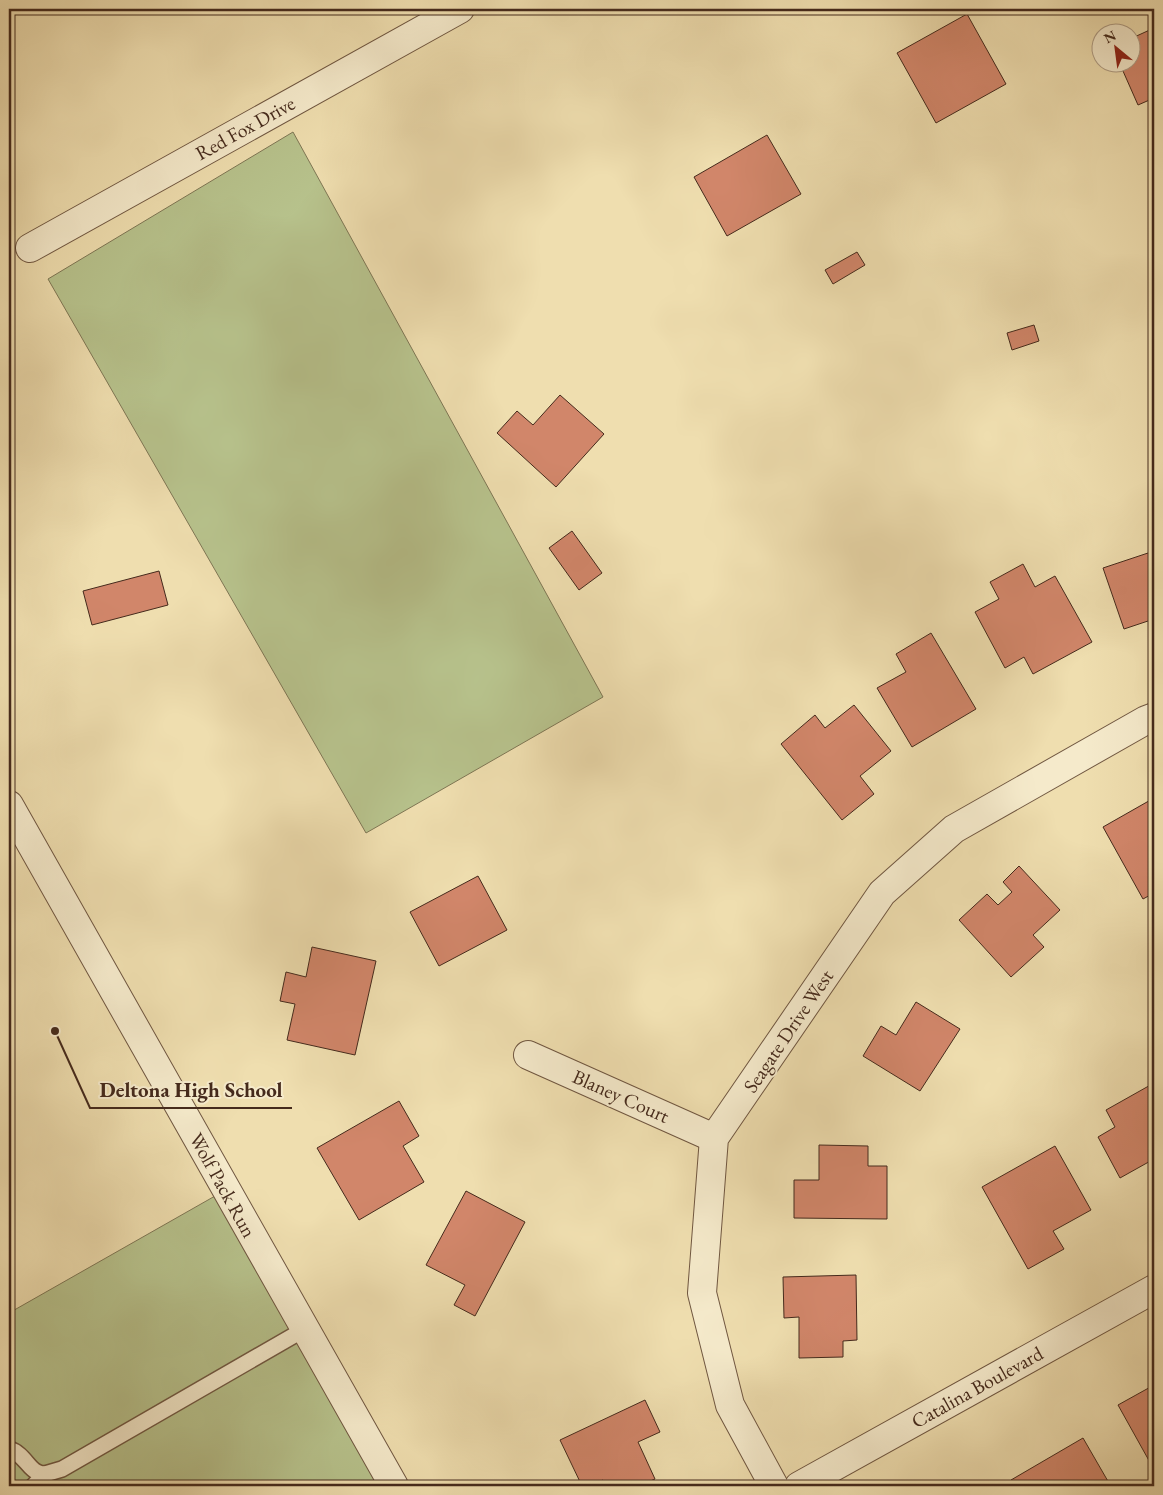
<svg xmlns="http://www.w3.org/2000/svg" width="1163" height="1495" font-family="'EB Garamond',serif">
  <rect width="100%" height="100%" fill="#efdeaf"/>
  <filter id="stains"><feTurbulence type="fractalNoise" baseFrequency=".004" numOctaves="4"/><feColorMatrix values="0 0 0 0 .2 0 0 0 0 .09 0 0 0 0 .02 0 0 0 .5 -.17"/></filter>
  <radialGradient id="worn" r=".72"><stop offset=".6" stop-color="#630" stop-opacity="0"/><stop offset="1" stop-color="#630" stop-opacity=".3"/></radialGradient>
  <g fill="#b7c28c" stroke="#7e7654">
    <polygon points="293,132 603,697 366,833 48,279"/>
    <polygon points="215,1196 379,1486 9,1486 9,1313"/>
  </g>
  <g fill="#d1866a" stroke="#452a1c">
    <polygon points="967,14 1006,84 936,123 897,53"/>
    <polygon points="1154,28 1154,98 1138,105 1119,62 1130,62 1130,39"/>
    <polygon points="767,135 801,194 727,236 694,177"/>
    <polygon points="857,252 865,265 833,284 825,270"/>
    <polygon points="1034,325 1039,341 1012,350 1007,333"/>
    <polygon points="560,395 604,434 556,487 497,433 517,411 533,425"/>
    <polygon points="572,531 602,573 579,590 549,548"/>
    <polygon points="1154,551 1154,619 1124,629 1103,568"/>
    <polygon points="1023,564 1035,587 1055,576 1092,642 1033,674 1024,657 1005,668 975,612 999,599 990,582"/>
    <polygon points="159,571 168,605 92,625 83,591"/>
    <polygon points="931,633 976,709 912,747 877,688 906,672 896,654"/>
    <polygon points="854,705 891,751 860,776 874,794 842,820 781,744 815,715 825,728"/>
    <polygon points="1154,798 1154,893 1143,899 1103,827"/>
    <polygon points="1019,866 1060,910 1033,935 1044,947 1011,977 959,920 987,894 998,905 1012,892 1003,882"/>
    <polygon points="478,876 507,930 439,966 410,912"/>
    <polygon points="312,947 376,961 355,1055 287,1040 295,1004 280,1001 286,972 306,977"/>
    <polygon points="916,1002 960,1029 920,1091 863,1056 881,1026 896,1035"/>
    <polygon points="1154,1083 1154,1159 1120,1178 1098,1137 1115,1127 1106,1110"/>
    <polygon points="399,1101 419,1136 403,1146 424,1182 359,1220 317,1148"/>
    <polygon points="819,1145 868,1146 868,1166 887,1166 887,1219 794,1218 794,1180 819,1180"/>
    <polygon points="1055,1146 1091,1210 1053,1231 1064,1249 1028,1269 982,1187"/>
    <polygon points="466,1191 525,1222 475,1316 454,1305 465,1285 426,1265"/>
    <polygon points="856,1275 857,1340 843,1341 843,1357 799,1358 799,1317 784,1318 783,1277"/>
    <polygon points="1154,1385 1154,1465 1152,1466 1118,1405"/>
    <polygon points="645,1400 660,1432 638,1442 655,1479 639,1486 606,1486 603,1480 589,1486 582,1486 560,1440"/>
    <polygon points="1083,1438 1109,1483 1104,1486 1015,1486 1011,1480"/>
  </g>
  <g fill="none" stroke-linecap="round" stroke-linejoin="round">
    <defs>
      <g id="service">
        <path d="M9 1449C23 1453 28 1468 37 1472 40 1474 43 1474 45 1474"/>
        <polyline points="33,1486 45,1474 62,1469 305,1329"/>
      </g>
      <g id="minor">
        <polyline points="30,248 460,9"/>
        <polyline points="528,1055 714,1138"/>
        <polyline points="774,1486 730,1405 702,1293 714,1138 882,893 954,829 1146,720 1154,717"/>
      </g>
      <g id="tertiary">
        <polyline points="9,805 394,1486"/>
        <polyline points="799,1486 1154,1289"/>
      </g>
    </defs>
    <use href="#service" stroke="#705741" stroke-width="18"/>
    <use href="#minor" stroke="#705741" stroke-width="30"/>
    <use href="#tertiary" stroke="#705741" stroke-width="30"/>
    <use href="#service" stroke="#f5eacb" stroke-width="15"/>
    <use href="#minor" stroke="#f5eacb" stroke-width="28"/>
    <use href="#tertiary" stroke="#f5eacb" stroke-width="28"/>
  </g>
  <g text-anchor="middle" stroke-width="4" stroke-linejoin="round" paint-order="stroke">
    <g font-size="20" fill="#452a1c" stroke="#f5eacb">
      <text transform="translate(245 128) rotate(-29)" y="7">Red Fox Drive</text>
      <text transform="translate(788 1031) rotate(-56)" y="7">Seagate Drive West</text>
      <text transform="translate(621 1096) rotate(24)" y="7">Blaney Court</text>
      <text transform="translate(223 1185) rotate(61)" y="7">Wolf Pack Run</text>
      <text transform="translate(977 1387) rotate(-29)" y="7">Catalina Boulevard</text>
    </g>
  </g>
  <path fill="none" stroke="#452a1c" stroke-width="2" d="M55 1031L90 1108H292"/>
  <circle fill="#452a1c" stroke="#f5eacb" stroke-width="2" cx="55" cy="1031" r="5"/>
  <g font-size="21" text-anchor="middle" font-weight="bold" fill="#452a1c" stroke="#f5eacb" stroke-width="4" stroke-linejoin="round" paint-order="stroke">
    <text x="191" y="1097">Deltona High School</text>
  </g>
  <rect width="1163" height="1495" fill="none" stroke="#efdeaf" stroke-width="30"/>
  <rect x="10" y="10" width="1143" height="1475" fill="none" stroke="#452a1c" stroke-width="2.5"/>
  <rect x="15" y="15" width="1133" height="1465" fill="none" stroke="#452a1c"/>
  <g transform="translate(1116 48) rotate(331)"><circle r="24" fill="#f5eacb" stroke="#af9d85"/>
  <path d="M0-4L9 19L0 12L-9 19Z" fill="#8f2418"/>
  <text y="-8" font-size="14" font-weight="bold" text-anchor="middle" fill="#452a1c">N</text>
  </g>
  <rect width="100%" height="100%" filter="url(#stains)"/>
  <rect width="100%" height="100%" fill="url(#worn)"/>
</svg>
